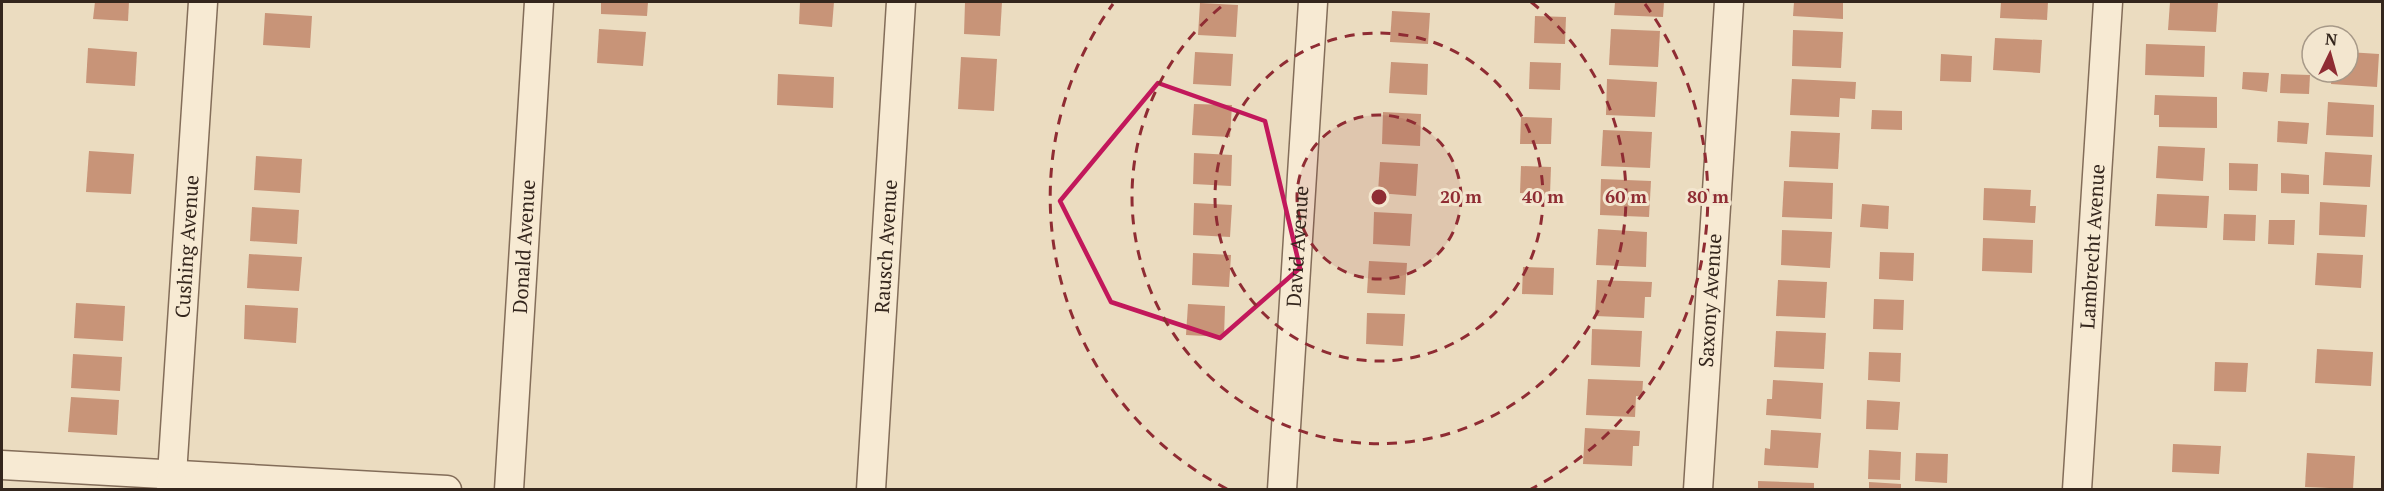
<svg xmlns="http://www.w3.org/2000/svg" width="2384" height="491" font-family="'PT Serif',serif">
  <rect width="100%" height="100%" fill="#ebdcc0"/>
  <g fill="#c89478">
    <polygon points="95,2 129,2 128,21 93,19"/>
    <polygon points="601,2 648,2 647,16 601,14"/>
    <polygon points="800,2 834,2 832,27 799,24"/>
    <polygon points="965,2 1002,2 1000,36 964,34"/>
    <polygon points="1615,2 1664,2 1663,17 1614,15"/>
    <polygon points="1794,2 1843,2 1843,19 1793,16"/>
    <polygon points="2001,2 2048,2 2047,20 2000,18"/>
    <polygon points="2170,2 2218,2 2216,32 2168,30"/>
    <polygon points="1200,3 1238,5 1236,37 1198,35"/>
    <polygon points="1392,11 1430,13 1428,44 1390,42"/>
    <polygon points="265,13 312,16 310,48 263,45"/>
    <polygon points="1535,16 1566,17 1565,44 1534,43"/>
    <polygon points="599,29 646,32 643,66 597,63"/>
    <polygon points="1611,29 1660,31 1658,67 1609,65"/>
    <polygon points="1793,30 1843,32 1841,68 1792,66"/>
    <polygon points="1995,38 2042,40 2040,73 1993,70"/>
    <polygon points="2146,44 2205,46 2204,77 2145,75"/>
    <polygon points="88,48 137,52 135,86 86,83"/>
    <polygon points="1195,52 1233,54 1231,86 1193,84"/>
    <polygon points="2348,52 2379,54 2377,87 2331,84 2332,72 2348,72"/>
    <polygon points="1941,54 1972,56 1971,82 1940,81"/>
    <polygon points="961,57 997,59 994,111 958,109"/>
    <polygon points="1391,62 1428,64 1427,95 1389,93"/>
    <polygon points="1530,62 1561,63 1560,90 1529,89"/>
    <polygon points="2243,72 2269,73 2267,92 2242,89"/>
    <polygon points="778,74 834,77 833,108 777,105"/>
    <polygon points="2281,74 2310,75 2309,94 2280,93"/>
    <polygon points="1607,79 1657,82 1655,117 1606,115"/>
    <polygon points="1792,79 1856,82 1855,99 1840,98 1839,117 1790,115"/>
    <polygon points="2155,95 2217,97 2217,128 2159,127 2159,115 2154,115"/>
    <polygon points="2328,102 2374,105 2373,137 2326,135"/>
    <polygon points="1194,104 1232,105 1230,137 1192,135"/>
    <polygon points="1872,110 1902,111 1902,130 1871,129"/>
    <polygon points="1383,112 1421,114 1420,146 1382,144"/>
    <polygon points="1521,117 1552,118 1551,144 1520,144"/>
    <polygon points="2278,121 2309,123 2307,144 2277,142"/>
    <polygon points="1603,130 1652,132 1650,168 1601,166"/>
    <polygon points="1791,131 1840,133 1838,169 1789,167"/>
    <polygon points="2158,146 2205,148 2203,181 2156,178"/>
    <polygon points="89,151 134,154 131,194 86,192"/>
    <polygon points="2325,152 2372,155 2370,187 2323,185"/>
    <polygon points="1194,153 1232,155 1231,186 1193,184"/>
    <polygon points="256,156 302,159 300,193 254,190"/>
    <polygon points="1380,162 1418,164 1416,196 1378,193"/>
    <polygon points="2229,163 2258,164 2257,191 2229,190"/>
    <polygon points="1521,166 1551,167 1550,194 1520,193"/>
    <polygon points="2281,173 2309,175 2309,194 2281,193"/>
    <polygon points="1601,179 1651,181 1649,217 1600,215"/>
    <polygon points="1784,181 1833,183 1832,219 1782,217"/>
    <polygon points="1984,188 2031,190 2030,206 2036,206 2035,223 1983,220"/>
    <polygon points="2157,194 2209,196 2207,228 2155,226"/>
    <polygon points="2320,202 2367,205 2365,237 2319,235"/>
    <polygon points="1194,203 1232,205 1230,237 1193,235"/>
    <polygon points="1862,204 1889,206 1888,229 1860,227"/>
    <polygon points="252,207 299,210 297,244 250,241"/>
    <polygon points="1374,212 1412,214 1410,246 1373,244"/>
    <polygon points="2224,214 2256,215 2255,241 2223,240"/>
    <polygon points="2269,220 2295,220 2294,245 2268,244"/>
    <polygon points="1598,229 1647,232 1646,267 1596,265"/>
    <polygon points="1782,230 1832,232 1830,268 1781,265"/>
    <polygon points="1983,238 2033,240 2032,273 1982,271"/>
    <polygon points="1880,252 1914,253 1913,281 1879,279"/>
    <polygon points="1193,253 1231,255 1229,287 1192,285"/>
    <polygon points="2317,253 2363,255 2361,288 2315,285"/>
    <polygon points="249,254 302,257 299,291 247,288"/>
    <polygon points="1369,261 1407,263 1405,295 1367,293"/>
    <polygon points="1523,267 1554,268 1553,295 1522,294"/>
    <polygon points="1597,280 1652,282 1651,297 1645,297 1644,318 1595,316"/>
    <polygon points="1778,280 1827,282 1825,318 1776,316"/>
    <polygon points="1874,299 1904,300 1903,330 1873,329"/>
    <polygon points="76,303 125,306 123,341 74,338"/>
    <polygon points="1188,304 1225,306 1224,337 1186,335"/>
    <polygon points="245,305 298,308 296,343 244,339"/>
    <polygon points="1367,313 1405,314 1403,346 1366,344"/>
    <polygon points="1592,329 1642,331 1640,367 1591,365"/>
    <polygon points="1776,331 1826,333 1824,369 1774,367"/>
    <polygon points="2317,349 2373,352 2371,386 2315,383"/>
    <polygon points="1869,352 1901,353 1900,382 1868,380"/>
    <polygon points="73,354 122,357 120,391 71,388"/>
    <polygon points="2215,362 2248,363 2246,392 2214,391"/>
    <polygon points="1588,379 1643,381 1642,397 1636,396 1635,417 1586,415"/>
    <polygon points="1773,380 1823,383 1821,419 1766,415 1767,399 1772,399"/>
    <polygon points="71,397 119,400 117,435 68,432"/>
    <polygon points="1867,400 1900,402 1898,430 1866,429"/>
    <polygon points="1585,428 1640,431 1639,446 1633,446 1632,466 1583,464"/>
    <polygon points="1771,430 1821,433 1818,468 1764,465 1765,448 1770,449"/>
    <polygon points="2173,444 2221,446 2219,474 2172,472"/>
    <polygon points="1869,450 1901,452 1900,480 1868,479"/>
    <polygon points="1916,453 1948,454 1947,483 1915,481"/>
    <polygon points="2307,453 2355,456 2353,489 2305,487"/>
    <polygon points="1758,481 1814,483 1814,490 1758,490"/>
    <polygon points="1869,482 1901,484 1901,490 1869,490"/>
  </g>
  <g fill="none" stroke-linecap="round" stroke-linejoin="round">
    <defs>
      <g id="street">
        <polyline points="2,465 447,490"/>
        <path id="s1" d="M171 490 203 2"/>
        <path id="s2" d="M509 490 539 2"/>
        <path id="s3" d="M871 490 901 2"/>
        <path id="s4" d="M1282 490 1313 2"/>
        <path id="s5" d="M1698 490 1729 2"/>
        <path id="s6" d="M2077 490 2108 2"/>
      </g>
    </defs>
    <use href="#street" stroke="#836d59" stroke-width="31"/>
    <use href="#street" stroke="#f7ead3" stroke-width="28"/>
  </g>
  <path fill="none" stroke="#c2185b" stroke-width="4.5" stroke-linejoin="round" d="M1158 83 1265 121 1300 268 1220 338 1111 302 1060 201Z"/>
  <circle cx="1379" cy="197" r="82" fill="#8f2c33" fill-opacity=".12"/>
  <g fill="none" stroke="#8f2c33" stroke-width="3" stroke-dasharray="10 8">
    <circle cx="1379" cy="197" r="82"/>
    <circle cx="1379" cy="197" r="164"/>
    <path d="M1531 2A247 247 0 1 1 1227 2"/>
    <path d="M1227 489A329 329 0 0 1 1113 4M1645 4A329 329 0 0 1 1531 489"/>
  </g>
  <g text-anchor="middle" stroke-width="6" stroke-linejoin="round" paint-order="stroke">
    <g font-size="20" fill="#34261d" stroke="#f3e6cf">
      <text dy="7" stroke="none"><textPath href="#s1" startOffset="244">Cushing Avenue</textPath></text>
      <text dy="7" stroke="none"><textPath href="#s6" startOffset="244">Lambrecht Avenue</textPath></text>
      <text dy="7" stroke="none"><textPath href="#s2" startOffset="244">Donald Avenue</textPath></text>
      <text dy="7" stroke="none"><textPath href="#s3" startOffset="244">Rausch Avenue</textPath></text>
      <text dy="7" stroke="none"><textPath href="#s4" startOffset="244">David Avenue</textPath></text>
      <text dy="7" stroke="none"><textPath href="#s5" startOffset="190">Saxony Avenue</textPath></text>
    </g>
  </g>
  <circle cx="1379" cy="197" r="9" fill="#8f2c33" stroke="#f3e6cf" stroke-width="3"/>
  <g font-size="18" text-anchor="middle" font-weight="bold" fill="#8f2c33" stroke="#f3e6cf" stroke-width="6" stroke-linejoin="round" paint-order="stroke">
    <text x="1461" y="203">20 m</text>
    <text x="1543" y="203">40 m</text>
    <text x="1626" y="203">60 m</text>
    <text x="1708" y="203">80 m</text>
  </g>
  <rect width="2384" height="491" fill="none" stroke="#34261d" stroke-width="6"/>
  <g transform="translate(2330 54) rotate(5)"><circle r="28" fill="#f3e6cf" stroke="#a79988" stroke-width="1.5"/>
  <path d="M0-4.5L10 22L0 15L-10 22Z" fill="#8f2c33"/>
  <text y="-9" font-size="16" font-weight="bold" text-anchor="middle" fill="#34261d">N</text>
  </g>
</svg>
